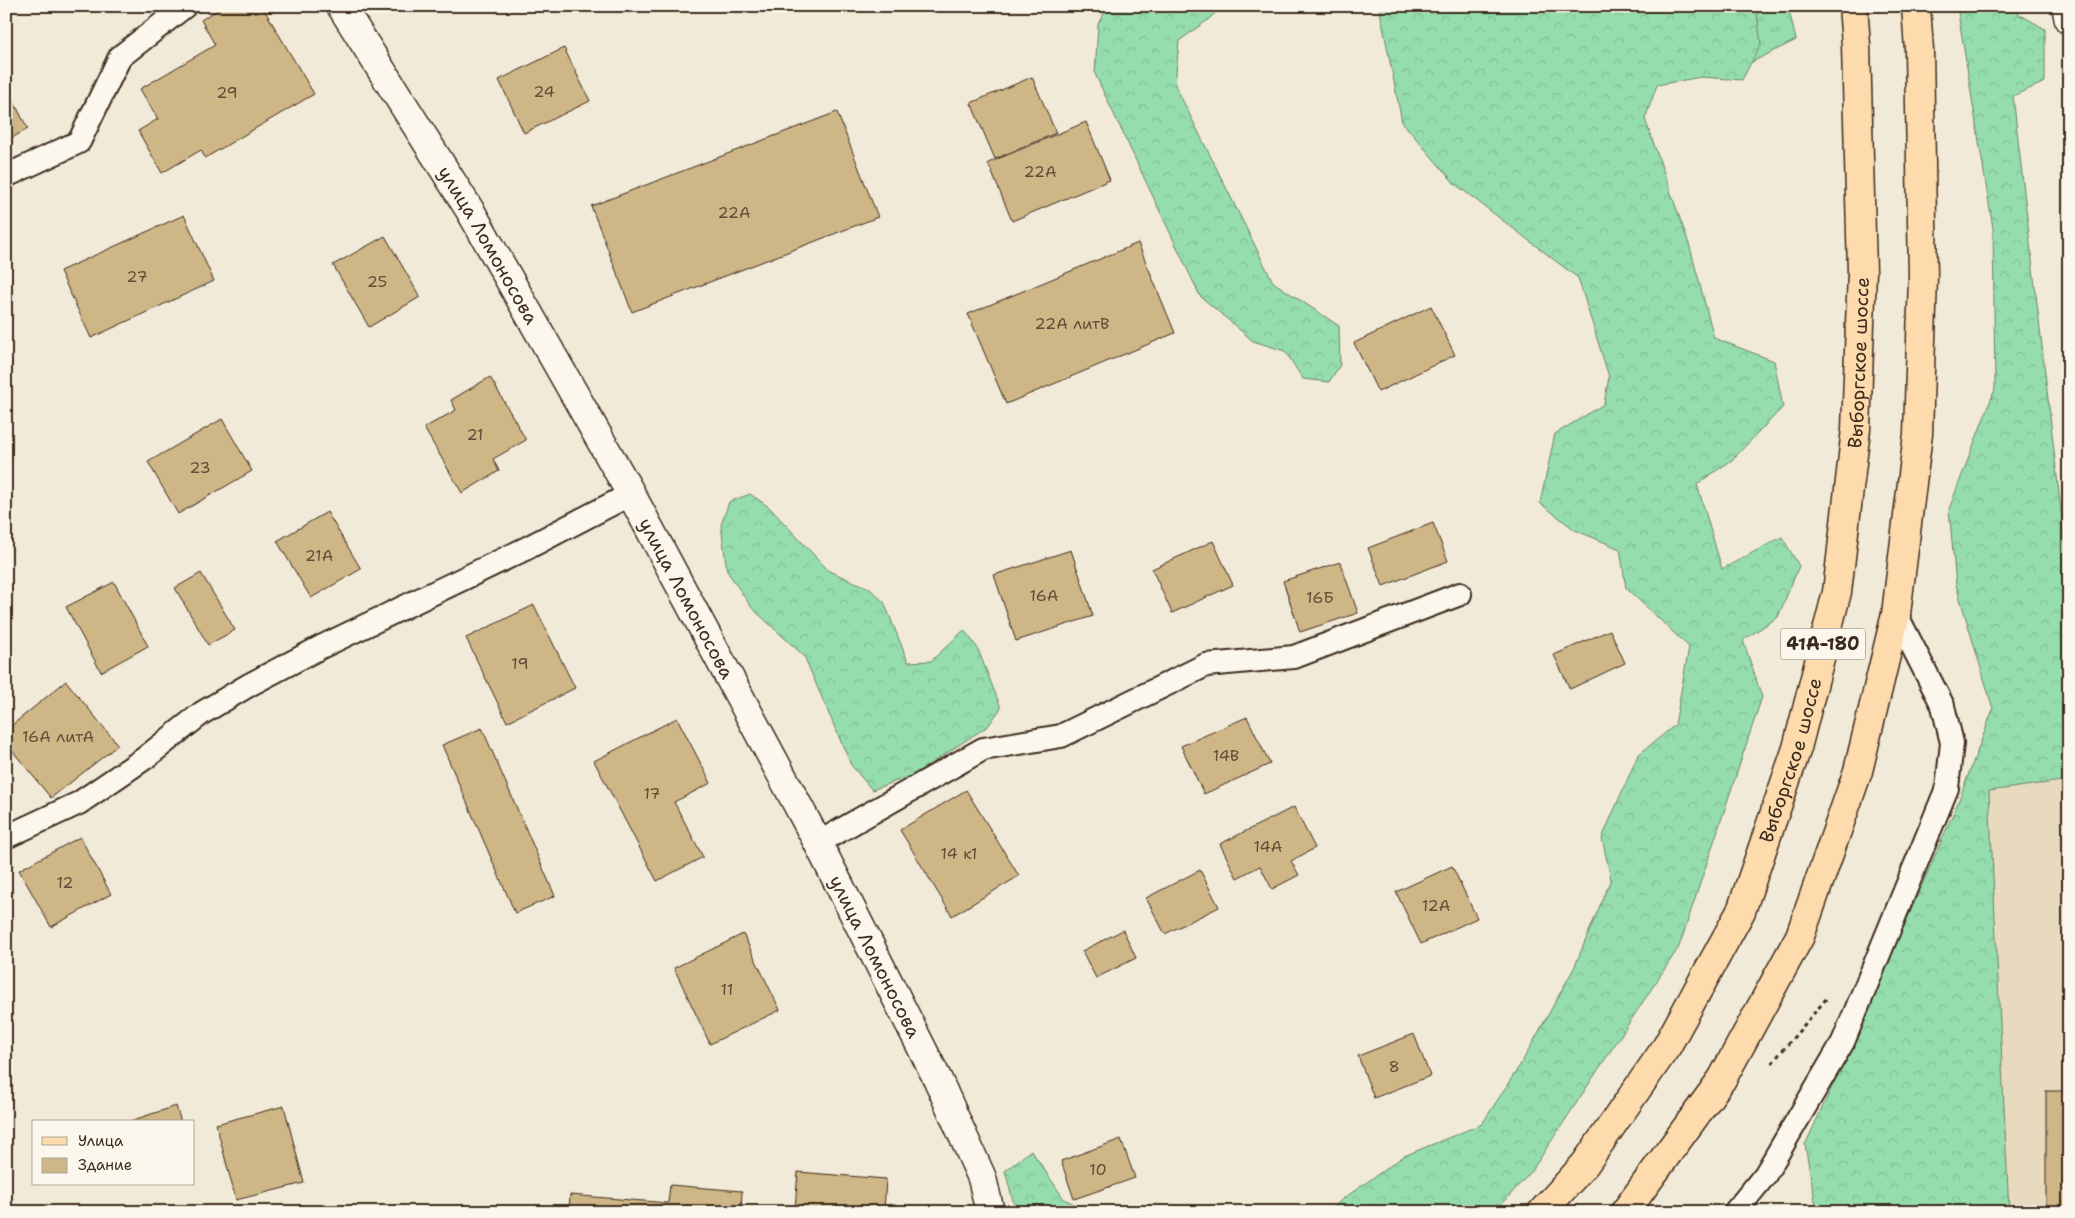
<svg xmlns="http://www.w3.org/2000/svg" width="2075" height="1218" font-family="'Shantell Sans',sans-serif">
  <defs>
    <pattern id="grass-tufts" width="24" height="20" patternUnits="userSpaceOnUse" patternTransform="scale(1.25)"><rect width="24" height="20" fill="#95ddac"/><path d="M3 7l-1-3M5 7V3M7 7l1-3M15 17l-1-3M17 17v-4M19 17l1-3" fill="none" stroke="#81be94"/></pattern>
    <pattern id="forest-crowns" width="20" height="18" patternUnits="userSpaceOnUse" patternTransform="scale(1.25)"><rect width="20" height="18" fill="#95ddac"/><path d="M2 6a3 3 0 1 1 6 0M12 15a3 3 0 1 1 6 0" fill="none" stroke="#81be94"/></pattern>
  </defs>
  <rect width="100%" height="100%" fill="#f2ead8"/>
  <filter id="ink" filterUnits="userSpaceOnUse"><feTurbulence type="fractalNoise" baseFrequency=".02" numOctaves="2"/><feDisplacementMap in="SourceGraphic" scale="10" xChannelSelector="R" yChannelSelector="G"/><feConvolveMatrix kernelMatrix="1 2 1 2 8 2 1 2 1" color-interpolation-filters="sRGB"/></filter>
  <g filter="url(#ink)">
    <polygon fill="#e8dabf" points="2069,780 2069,1212 2009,1212 1989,791"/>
    <polygon fill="url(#grass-tufts)" stroke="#688465" points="1690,6 1788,6 1796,40 1732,72"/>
    <g fill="url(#forest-crowns)" stroke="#688465">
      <polygon points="1108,6 1222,6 1209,19 1179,41 1175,85 1273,282 1339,326 1340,365 1329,382 1303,379 1285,351 1253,341 1200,296 1095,74 1098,24"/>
      <polygon points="1379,6 1756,6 1761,44 1742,80 1701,77 1657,85 1645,119 1690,247 1714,338 1774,361 1783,407 1732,460 1697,484 1722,569 1782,537 1799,566 1778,617 1743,640 1762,697 1679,947 1531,1172 1494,1212 1330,1212 1340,1201 1404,1156 1482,1124 1522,1062 1574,968 1611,879 1602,838 1638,755 1675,725 1689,647 1626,588 1620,549 1575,530 1540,503 1555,434 1604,404 1609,377 1578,278 1455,184 1402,122"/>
      <polygon points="1957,6 2017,6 2019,14 2045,29 2045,82 2013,96 2069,580 2069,780 1989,791 2009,1212 1817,1212 1805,1145 1867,1011 1957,805 1993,709 1956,585 1949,509 1995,389 1993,228"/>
      <polygon points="750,494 769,507 829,571 869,588 884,602 908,662 931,661 964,630 977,647 1001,708 988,726 913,775 872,790 851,765 804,656 752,608 727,571 721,525 729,502"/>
      <polygon points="1031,1150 1064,1199 1090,1212 1016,1212 1005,1171"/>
    </g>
    <g fill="#cfb686" stroke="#3b2a1e">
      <polygon points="224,6 262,6 314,94 205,158 201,150 162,173 138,131 158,119 140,89 215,45 201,20"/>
      <polygon points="564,48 590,101 524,133 499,80"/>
      <polygon points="1032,77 1056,133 995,159 971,103"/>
      <polygon points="6,87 28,129 6,141"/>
      <polygon points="837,112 878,217 632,312 591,206"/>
      <polygon points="1086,122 1110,180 1012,221 988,163"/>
      <polygon points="184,215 214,281 91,338 60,271"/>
      <polygon points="385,236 420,297 369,327 333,265"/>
      <polygon points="1138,243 1175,333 1006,404 968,314"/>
      <polygon points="1431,306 1455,355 1378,392 1354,343"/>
      <polygon points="490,377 526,440 493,459 499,471 462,493 424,428 456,410 451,400"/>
      <polygon points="222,419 252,471 178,514 148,462"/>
      <polygon points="327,512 361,569 311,598 277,541"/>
      <polygon points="1433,523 1448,561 1383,586 1368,548"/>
      <polygon points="1213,541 1233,585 1172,613 1152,569"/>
      <polygon points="1071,550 1093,616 1016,641 994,575"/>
      <polygon points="1340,562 1358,613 1300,632 1283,581"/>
      <polygon points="201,573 235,630 208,645 175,588"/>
      <polygon points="114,582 148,646 101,672 66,607"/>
      <polygon points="534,605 575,688 507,722 466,638"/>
      <polygon points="1610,630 1625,663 1570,689 1554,655"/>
      <polygon points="66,681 118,745 51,798 6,743 6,730"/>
      <polygon points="1247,717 1270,764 1204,794 1181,746"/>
      <polygon points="677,718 711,783 674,802 703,857 657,881 594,761"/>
      <polygon points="482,728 555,896 515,913 442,745"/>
      <polygon points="966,790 1019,876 952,916 900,830"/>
      <polygon points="1294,807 1315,848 1291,861 1299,875 1272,889 1260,866 1237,878 1220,844"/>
      <polygon points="80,837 111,894 51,927 19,870"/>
      <polygon points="1452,866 1477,918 1421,944 1396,892"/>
      <polygon points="1200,870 1219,907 1165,934 1146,898"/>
      <polygon points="2062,874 2069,874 2069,933"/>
      <polygon points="1123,930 1136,958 1096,978 1082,951"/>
      <polygon points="743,934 780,1010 710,1044 674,968"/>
      <polygon points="1414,1034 1430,1076 1374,1098 1358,1056"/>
      <rect x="2046" y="1091" width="23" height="121"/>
      <polygon points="176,1106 181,1122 127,1122"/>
      <polygon points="284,1106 304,1183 236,1200 216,1124"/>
      <polygon points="1121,1139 1135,1178 1074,1199 1061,1161"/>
      <polygon points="798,1172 886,1179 884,1212 834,1212 795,1209"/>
      <polygon points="670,1185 742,1191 741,1212 569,1212 570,1195 668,1203"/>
    </g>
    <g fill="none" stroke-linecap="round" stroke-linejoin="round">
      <defs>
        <g id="lane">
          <polyline points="6,176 79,142 120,57 185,6"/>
          <polyline points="6,837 79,803 145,758 202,713 249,685 321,647 525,549 631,494"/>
          <polyline points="818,843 983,749 1061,736 1206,665 1294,657 1460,594"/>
          <polyline points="1735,1212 1765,1175 1843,1042 1947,788 1952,743 1943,706 1896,614"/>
        </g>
        <g id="secondary">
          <path id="s1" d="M341 6 471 212 631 494 818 843 938 1080 982 1178 990 1212"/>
          <polyline points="2066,6 2069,20"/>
        </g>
        <g id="primary">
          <path id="s2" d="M1542 1212 1585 1164 1667 1046 1741 911 1797 748 1837 592 1856 429 1862 272 1856 45 1853 6"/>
          <polyline points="1625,1212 1722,1079 1800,936 1858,771 1896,614 1918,434 1923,277 1919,50 1916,6"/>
        </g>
      </defs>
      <use href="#lane" stroke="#3b2a1e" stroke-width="26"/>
      <use href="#secondary" stroke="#3b2a1e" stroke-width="31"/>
      <use href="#primary" stroke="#3b2a1e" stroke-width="31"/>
      <polyline stroke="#3b2a1e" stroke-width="3" stroke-dasharray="4 4" stroke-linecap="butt" points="1772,1063 1826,999"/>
      <use href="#lane" stroke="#fbf7ec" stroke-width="22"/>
      <use href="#secondary" stroke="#fbf7ec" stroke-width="28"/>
      <use href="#primary" stroke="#fedbac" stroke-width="28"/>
    </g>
  </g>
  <g text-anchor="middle" stroke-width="4.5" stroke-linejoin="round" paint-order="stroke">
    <g font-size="16" fill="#604d38">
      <text x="544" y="97">24</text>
      <text x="227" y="98">29</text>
      <text x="1040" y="177">22А</text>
      <text x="734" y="218">22А</text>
      <text x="137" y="282">27</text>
      <text x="377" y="287">25</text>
      <text x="1072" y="329">22А литВ</text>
      <text x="475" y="440">21</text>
      <text x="200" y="473">23</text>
      <text x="319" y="561">21А</text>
      <text x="1044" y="601">16А</text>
      <text x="1320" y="603">16Б</text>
      <text x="520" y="669">19</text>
      <text x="58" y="742">16А литА</text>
      <text x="1226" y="761">14В</text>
      <text x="652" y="799">17</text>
      <text x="1268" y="852">14А</text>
      <text x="959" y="859">14 к1</text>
      <text x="65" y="888">12</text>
      <text x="1436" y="911">12А</text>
      <text x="727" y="995">11</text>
      <text x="1394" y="1072">8</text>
      <text x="1098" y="1175">10</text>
    </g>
    <rect fill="#fbf7ec" stroke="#75685c" stroke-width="1" x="1780.5" y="628.5" width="85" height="31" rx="4"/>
    <g font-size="18" font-weight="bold" fill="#3b2a1e">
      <text x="1823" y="650">41А-180</text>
    </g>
    <g font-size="19" fill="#3b2a1e" stroke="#fbf7ec">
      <text dy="7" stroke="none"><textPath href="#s1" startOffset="281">улица Ломоносова</textPath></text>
      <text dy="7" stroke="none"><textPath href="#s2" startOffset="926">Выборгское шоссе</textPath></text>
      <text dy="7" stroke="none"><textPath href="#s1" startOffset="686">улица Ломоносова</textPath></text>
      <text dy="7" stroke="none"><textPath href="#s2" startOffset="521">Выборгское шоссе</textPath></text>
      <text dy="7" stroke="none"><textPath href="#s1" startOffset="1091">улица Ломоносова</textPath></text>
    </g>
  </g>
  <rect width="2075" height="1218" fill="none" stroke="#fbf7ec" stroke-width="25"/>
  <rect x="12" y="12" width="2050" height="1193" fill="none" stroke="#3b2a1e" stroke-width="2" filter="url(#ink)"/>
  <rect x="32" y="1120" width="162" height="65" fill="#fbf7ec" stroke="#aea59a"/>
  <rect x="42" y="1137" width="25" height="8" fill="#fedbac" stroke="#aea59a"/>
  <text x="78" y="1146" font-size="15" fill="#3b2a1e">Улица</text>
  <rect x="42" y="1158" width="25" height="15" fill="#cfb686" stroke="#aea59a"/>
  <text x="78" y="1170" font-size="15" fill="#3b2a1e">Здание</text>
</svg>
